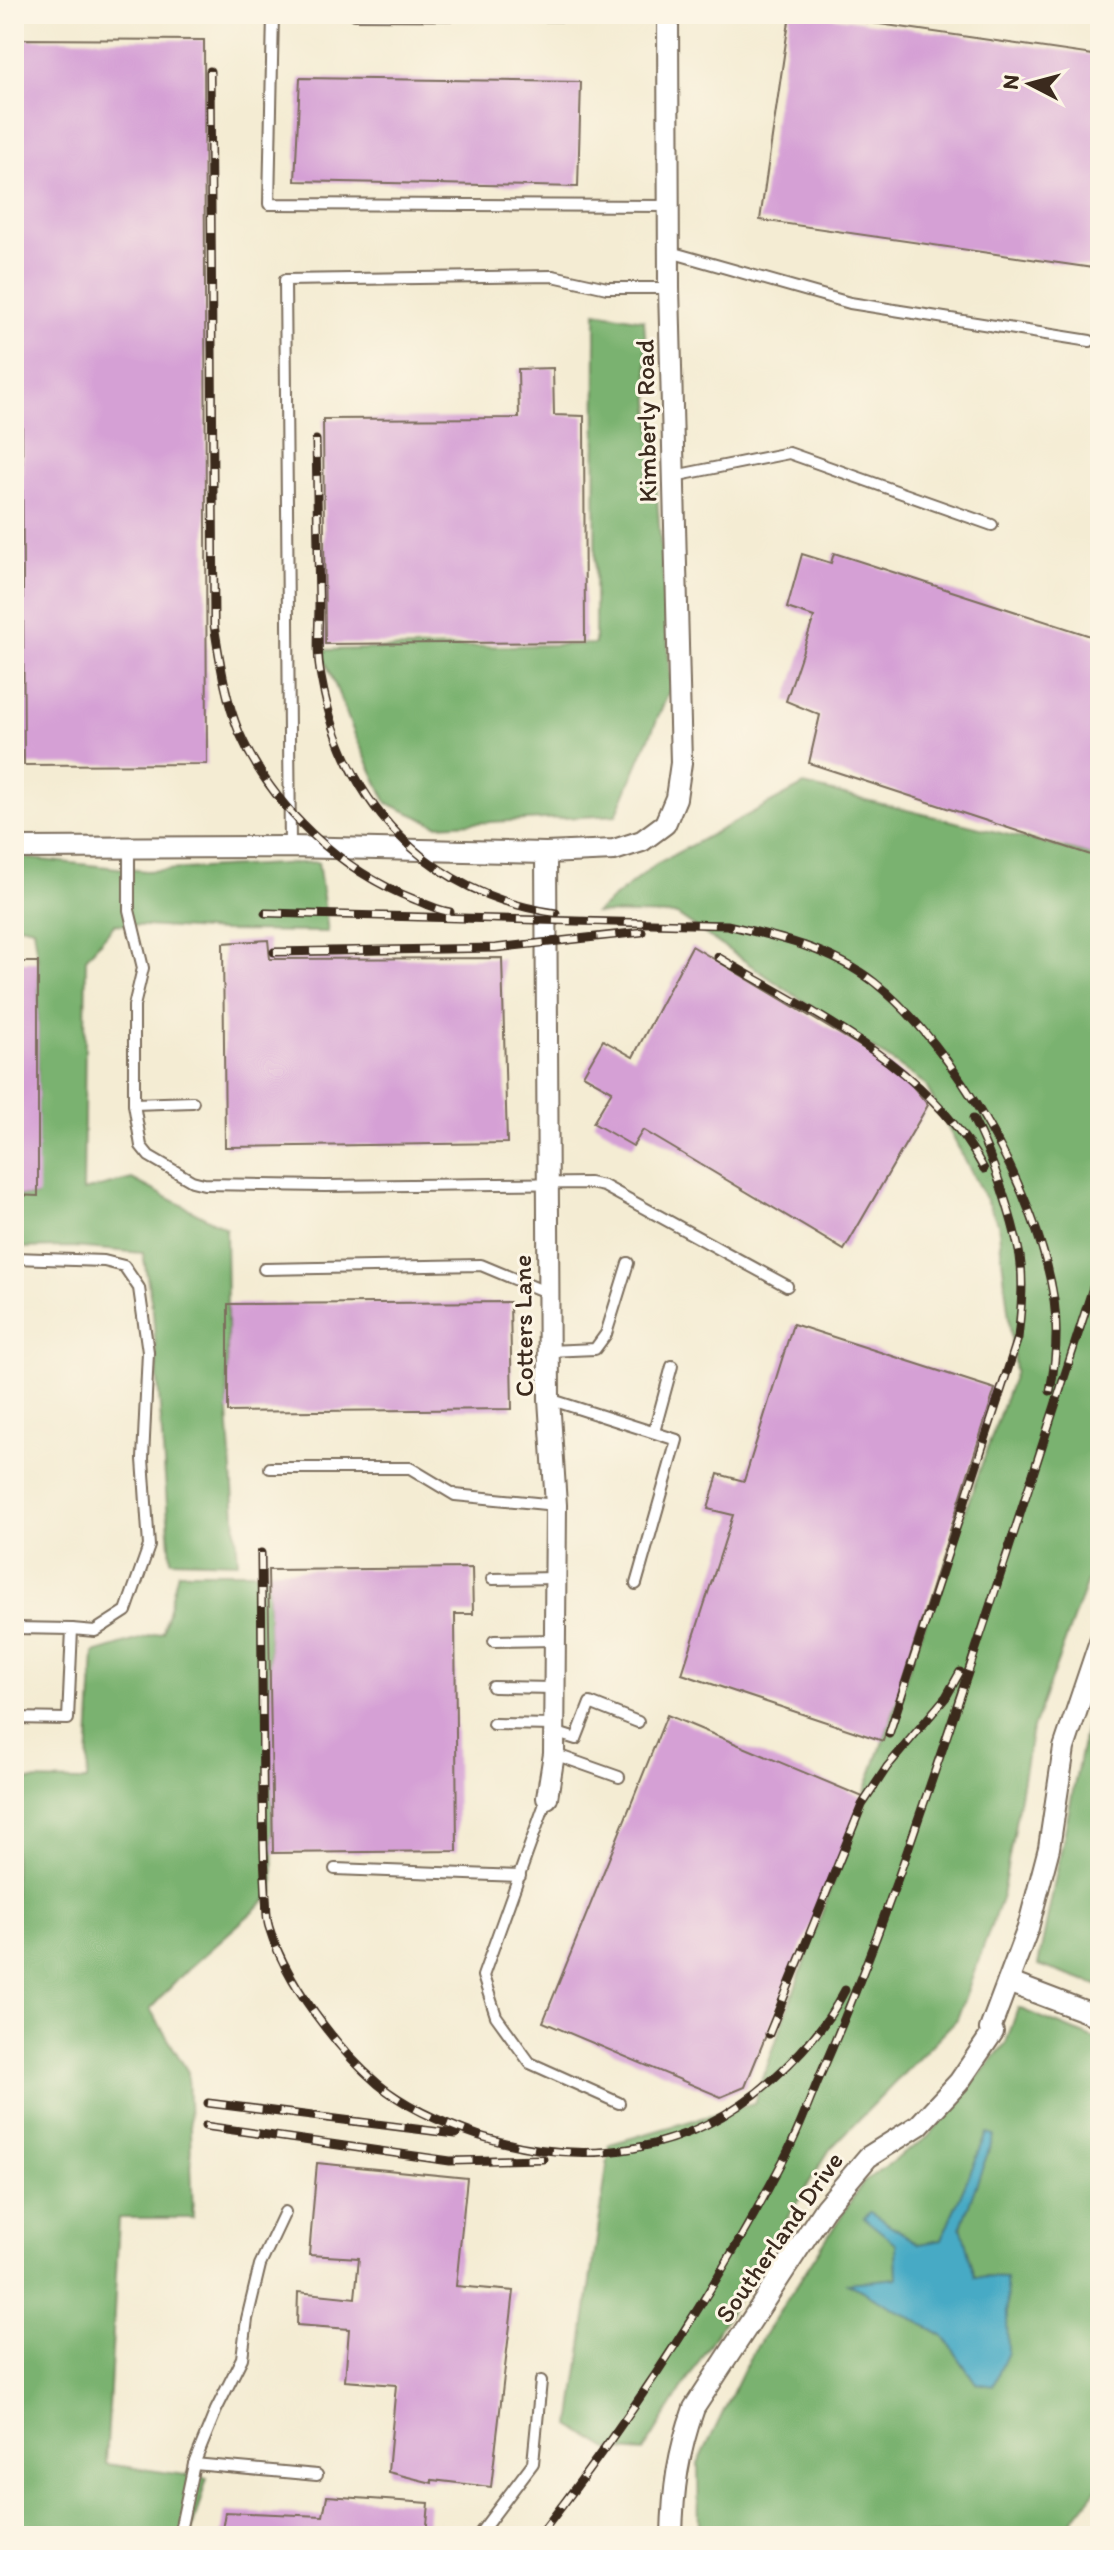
<svg xmlns="http://www.w3.org/2000/svg" width="1114" height="2550" font-family="Itim,sans-serif">
  <rect width="100%" height="100%" fill="#fcf5e5"/>
  <filter id="ink" filterUnits="userSpaceOnUse"><feTurbulence type="fractalNoise" baseFrequency=".0125" numOctaves="2"/><feDisplacementMap in="SourceGraphic" scale="16" xChannelSelector="R" yChannelSelector="G"/><feConvolveMatrix kernelMatrix="1 2 1 2 8 2 1 2 1" color-interpolation-filters="sRGB"/></filter>
  <filter id="wash" filterUnits="userSpaceOnUse"><feTurbulence type="fractalNoise" baseFrequency=".006" numOctaves="4" result="noise"/><feDisplacementMap in="SourceGraphic" scale="32" xChannelSelector="R" yChannelSelector="G"/><feGaussianBlur stdDeviation="1.8" result="paint"/><feColorMatrix in="noise" values="0 0 0 0 0 0 0 0 0 0 0 0 0 0 0 0 0 1.4 0 .05"/><feComposite in="paint" operator="in"/></filter>
  <g filter="url(#wash)">
    <rect width="100%" height="100%" fill="#f4ecd3"/>
    <g fill="#7ab26f" stroke="#5a6e46" stroke-width="2" fill-rule="evenodd">
      <polygon points="596,312 644,320 671,687 616,815 437,825 387,803 355,735 321,650 595,644"/>
      <polygon points="804,785 1100,857 1100,1546 1031,1734 1002,1896 957,2019 830,2149 643,2452 609,2449 571,2426 610,2144 754,2103 1015,1371 998,1223 925,1084 677,915 595,913 656,864"/>
      <polygon points="14,857 146,871 318,862 328,932 221,931 115,924 86,958 83,1191 132,1179 226,1228 228,1412 238,1562 171,1560 153,1312 143,1253 72,1247 14,1248 14,1196 37,1196 38,962 33,928 14,924"/>
      <polygon points="178,1572 268,1572 274,1893 188,1969 150,2009 188,2072 193,2218 119,2218 106,2464 207,2478 190,2536 15,2536 14,1780 87,1781 94,1653 163,1632"/>
      <polygon points="1100,1701 1100,1986 1038,1965 1088,1716"/>
      <path d="M1018 2008 1100 2041V2485L1060 2536H699L698 2464 749 2359 863 2182 928 2137 1006 2043ZM987 2134 994 2136 961 2226 975 2277 1006 2278 976 2383 944 2336 850 2284 897 2278 896 2244 870 2212 919 2244 941 2240Z"/>
    </g>
    <polygon fill="#46aac5" stroke="#406a72" stroke-width="2" points="987,2134 994,2136 961,2226 975,2277 1006,2278 1008,2352 993,2386 976,2383 944,2336 848,2283 897,2278 896,2244 864,2218 870,2212 919,2244 941,2240"/>
    <g id="blocks">
      <g fill="#d5a0d5">
        <polygon points="790,14 811,14 1100,56 1100,269 760,220"/>
        <polygon points="14,39 204,40 207,764 24,765 21,242 14,242"/>
        <polygon points="300,78 581,82 578,187 295,181"/>
        <polygon points="553,368 554,415 584,416 585,642 325,644 323,419 519,418 518,369"/>
        <polygon points="834,553 1100,639 1100,858 809,763 820,715 786,701 814,617 787,608 802,554 831,563"/>
        <polygon points="268,940 270,959 502,958 507,1143 225,1147 223,943"/>
        <polygon points="692,946 873,1054 905,1077 928,1105 844,1250 643,1130 633,1146 593,1123 612,1091 583,1075 603,1040 633,1057"/>
        <polygon points="14,962 38,962 38,1196 14,1195"/>
        <polygon points="510,1302 512,1409 228,1412 228,1304"/>
        <polygon points="793,1324 995,1389 883,1741 682,1674 733,1515 708,1509 718,1474 744,1481"/>
        <polygon points="472,1568 473,1614 455,1614 457,1851 273,1853 268,1570"/>
        <polygon points="667,1715 863,1797 745,2087 721,2097 543,2022"/>
        <polygon points="317,2163 467,2178 456,2286 514,2291 491,2487 432,2480 432,2483 388,2472 396,2385 345,2381 349,2329 297,2325 298,2292 355,2298 359,2258 309,2255"/>
        <polygon points="327,2496 429,2503 426,2536 221,2536 225,2512 323,2516"/>
      </g>
    </g>
  </g>
  <g filter="url(#ink)">
    <use href="#blocks" fill-opacity="0" stroke="#7c6e5d" stroke-width="2"/>
    <g fill="none" stroke-linecap="round" stroke-linejoin="round">
      <defs>
        <g id="service">
          <polyline points="273,14 269,204 669,206"/>
          <polyline points="355,14 667,16"/>
          <polyline points="670,252 850,303 1090,341"/>
          <polyline points="674,476 789,453 992,525"/>
          <polyline points="290,847 285,280 553,276 607,288 669,288"/>
          <polyline points="129,848 129,910 143,968 134,1006 134,1104 141,1146 149,1156 192,1181 204,1184 325,1186 589,1183 604,1186 787,1286"/>
          <polyline points="134,1104 193,1102"/>
          <polyline points="14,1258 104,1261 124,1266 139,1288 148,1352 143,1459 149,1546 126,1611 95,1631 72,1629"/>
          <polyline points="264,1269 481,1265 548,1293"/>
          <polyline points="548,1351 595,1349 606,1334 628,1263"/>
          <polyline points="549,1399 677,1440 636,1584"/>
          <polyline points="654,1432 672,1366"/>
          <polyline points="270,1468 410,1468 455,1495 556,1505"/>
          <polyline points="492,1579 555,1578"/>
          <polyline points="14,1628 72,1629 68,1719 14,1718"/>
          <polyline points="494,1641 555,1640"/>
          <polyline points="493,1687 554,1688"/>
          <polyline points="493,1724 554,1725"/>
          <polyline points="554,1732 576,1739 590,1703 638,1722"/>
          <polyline points="554,1754 619,1777"/>
          <polyline points="547,1798 483,1976 496,2016 530,2063 619,2103"/>
          <polyline points="335,1869 520,1876"/>
          <polyline points="194,2464 317,2475"/>
          <polyline points="179,2536 194,2464 216,2410 242,2358 247,2319 260,2265 285,2212"/>
          <polyline points="478,2536 533,2463 541,2381"/>
        </g>
        <g id="minor">
          <polyline points="14,848 290,847 546,853 614,850 642,841 665,824 676,798 681,763 669,288 668,14"/>
          <polyline points="546,853 549,1399 556,1505 554,1754 547,1798"/>
          <polyline points="1008,1982 1100,2017"/>
          <path d="M672 2536C673 2489 678 2453 694 2408L825 2208 868 2157 919 2125 959 2082 993 2032 990 2029 1028 1928 1049 1848 1064 1748 1100 1641"/>
        </g>
      </defs>
      <use href="#service" stroke="#7c6e5d" stroke-width="14"/>
      <use href="#minor" stroke="#7c6e5d" stroke-width="24"/>
      <use href="#service" stroke="#fff" stroke-width="10"/>
      <use href="#minor" stroke="#fff" stroke-width="20"/>
      <defs>
        <g id="rail">
          <path d="M210 71 214 625C220 661 225 698 239 732 272 807 340 871 416 900 427 905 438 910 450 912"/>
          <path d="M316 440C317 494 318 549 319 604 319 627 316 654 321 677 343 802 428 895 556 913"/>
          <path d="M265 913 727 925C779 937 831 949 874 982 956 1047 1039 1196 1054 1300 1058 1330 1056 1361 1050 1391"/>
          <polyline points="274,952 495,948 642,932"/>
          <path d="M718 957C814 1014 929 1066 984 1169"/>
          <path d="M261 1553C262 1635 262 1718 263 1800 263 1833 264 1865 266 1897 267 1907 266 1918 269 1927 280 1964 302 1997 325 2027 341 2048 358 2067 378 2084 407 2108 445 2124 480 2136 586 2169 689 2154 773 2079 802 2053 827 2025 845 1990"/>
          <path d="M889 1734 1018 1338C1021 1311 1024 1283 1020 1256 1012 1215 992 1155 973 1119"/>
          <polyline points="769,2034 862,1805 887,1767 946,1697 960,1672"/>
          <polyline points="208,2103 456,2134"/>
          <polyline points="205,2126 450,2161 543,2159"/>
          <path d="M539 2536C631 2417 714 2293 784 2159 798 2133 808 2104 820 2076 857 1992 889 1906 918 1820 982 1637 1040 1451 1100 1266"/>
        </g>
      </defs>
      <use href="#rail" stroke="#3b2a1e" stroke-width="9"/>
      <use href="#rail" stroke="#fcf5e5" stroke-width="6" stroke-dasharray="18" stroke-linecap="butt"/>
    </g>
  </g>
  <g text-anchor="middle" stroke-width="6" stroke-linejoin="round" paint-order="stroke">
    <g font-size="26" fill="#3b2a1e" stroke="#fcf5e5">
      <text transform="translate(646 421) rotate(-91)" y="9">Kimberly Road</text>
      <text transform="translate(523 1326) rotate(-91)" y="9">Cotters Lane</text>
      <text transform="translate(779 2237) rotate(-55)" y="9">Southerland Drive</text>
    </g>
  </g>
  <rect width="1114" height="2550" fill="none" stroke="#fcf5e5" stroke-width="48"/>
  <g transform="translate(1030 84) rotate(276)" stroke="#fcf5e5" stroke-width="6" paint-order="stroke">
  <path d="M0-6L14 30L0 20L-14 30Z" fill="#3b2a1e"/>
  <text y="-12" font-size="22" font-weight="bold" text-anchor="middle" fill="#3b2a1e">N</text>
  </g>
</svg>
